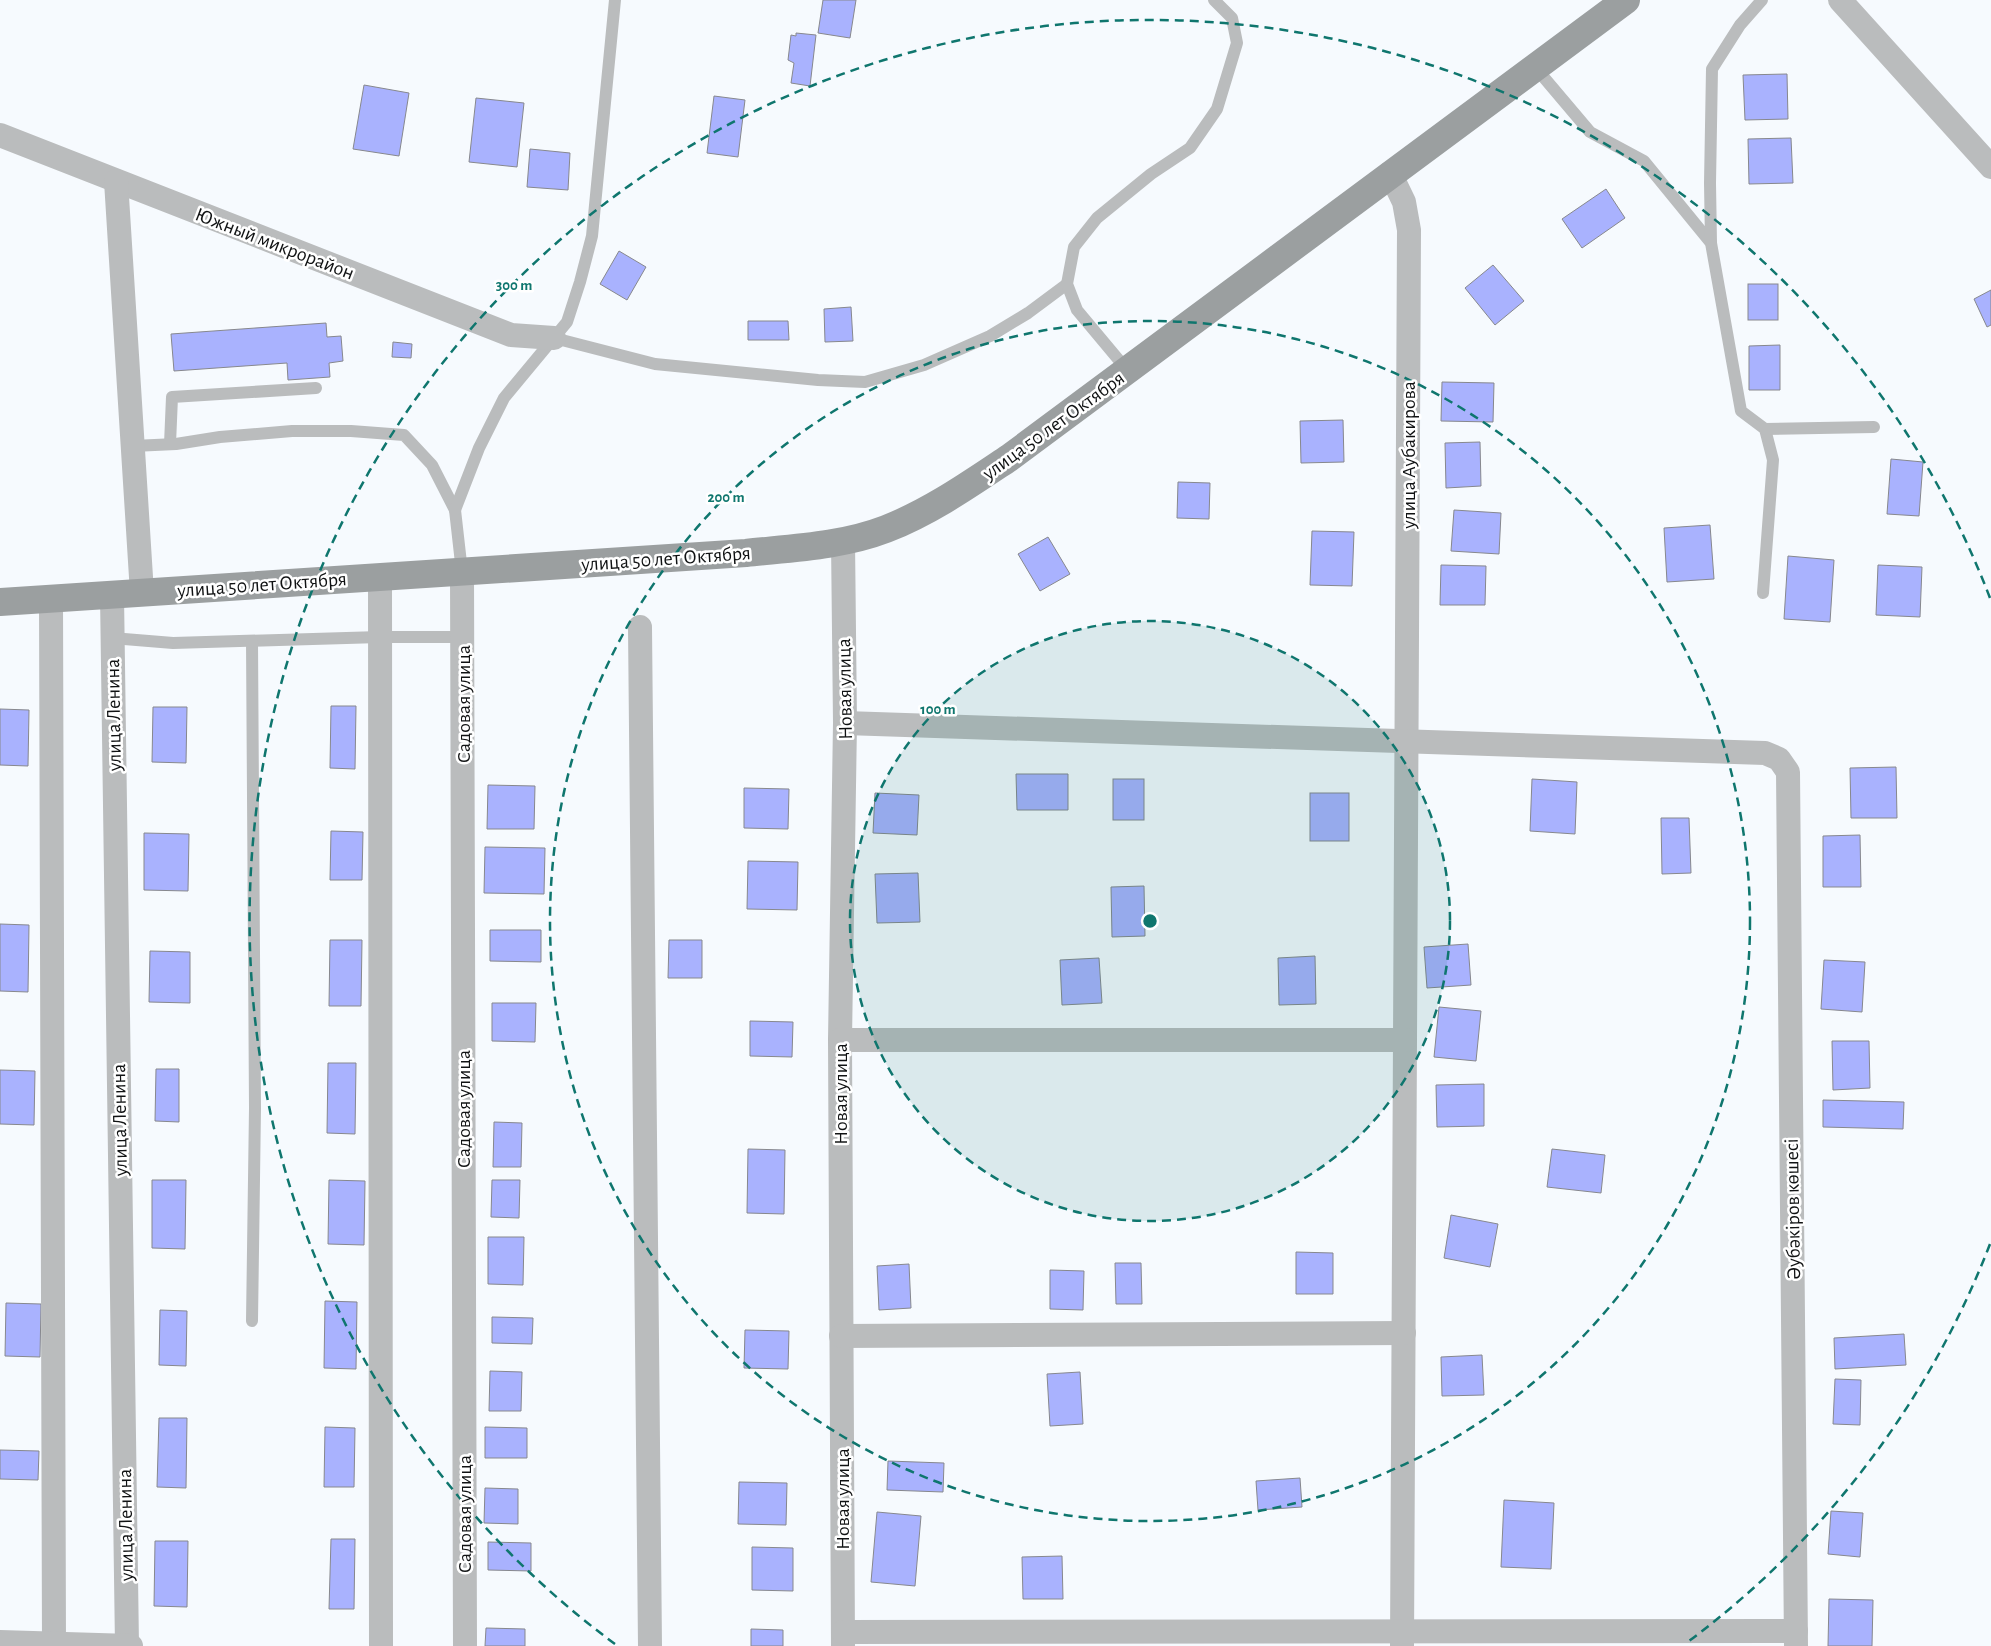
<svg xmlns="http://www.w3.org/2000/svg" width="1991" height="1646" font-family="'Alegreya Sans',sans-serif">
  <rect width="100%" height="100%" fill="#f6fafe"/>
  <g fill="#a9b2fe" stroke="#87888d">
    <polygon points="823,0 856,0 850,38 818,33"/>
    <polygon points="796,33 816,35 810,86 791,83 794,63 788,60 791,35 796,36"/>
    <polygon points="1787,74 1788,119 1745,120 1743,75"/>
    <polygon points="364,85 409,93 399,156 353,149"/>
    <polygon points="714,96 745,100 738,157 707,153"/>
    <polygon points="476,98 524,103 517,167 469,162"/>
    <polygon points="1791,138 1793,183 1749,184 1748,139"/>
    <polygon points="530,149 570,153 568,190 527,187"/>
    <polygon points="1606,189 1625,218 1582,248 1562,219"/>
    <polygon points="619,251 646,267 627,300 600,284"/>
    <polygon points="1493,265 1524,301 1495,325 1465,288"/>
    <rect x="1748" y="284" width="30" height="36"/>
    <polygon points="1991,290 1991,325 1987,327 1974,299"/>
    <polygon points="851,307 853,341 825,342 824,309"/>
    <polygon points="748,321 788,321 789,340 748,340"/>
    <polygon points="326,323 327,337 341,336 343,361 329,363 330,377 288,380 287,363 174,371 171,334"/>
    <polygon points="393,342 412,344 411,358 392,357"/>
    <polygon points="1780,345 1780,390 1749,390 1749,346"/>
    <polygon points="1442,382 1494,383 1493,422 1441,421"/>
    <polygon points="1343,420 1344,462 1301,463 1300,421"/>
    <polygon points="1480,442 1481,486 1446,488 1445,443"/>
    <polygon points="1891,459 1923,462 1919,516 1887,514"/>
    <polygon points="1178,482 1210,483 1209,519 1177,518"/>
    <polygon points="1454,510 1501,513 1499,554 1451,551"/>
    <polygon points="1710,525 1714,579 1667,582 1664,528"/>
    <polygon points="1312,531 1354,532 1352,586 1310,585"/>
    <polygon points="1048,537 1070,574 1040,591 1018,554"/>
    <polygon points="1788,556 1834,560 1830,622 1784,619"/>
    <polygon points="1441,565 1486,566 1485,605 1440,605"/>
    <polygon points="1878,565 1922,567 1920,617 1876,615"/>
    <polygon points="331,706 356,706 355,769 330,768"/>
    <polygon points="153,707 187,707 186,763 152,762"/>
    <polygon points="0,709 29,710 28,766 0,765"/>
    <polygon points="1896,767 1897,818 1851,818 1850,768"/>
    <polygon points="1016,774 1068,774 1068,810 1017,810"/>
    <rect x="1113" y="779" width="31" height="41"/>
    <polygon points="1532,779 1577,782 1575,834 1530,831"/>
    <polygon points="488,785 535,786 534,829 487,829"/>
    <polygon points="744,788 789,789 788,829 744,828"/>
    <polygon points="875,793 919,795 917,835 873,833"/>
    <rect x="1310" y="793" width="39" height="48"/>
    <polygon points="1661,818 1689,818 1691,873 1662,874"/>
    <polygon points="331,831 363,832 362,880 330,880"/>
    <polygon points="144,833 189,834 188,891 144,890"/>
    <polygon points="1860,835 1861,887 1823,887 1823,836"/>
    <polygon points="485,847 545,848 544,894 484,893"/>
    <polygon points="748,861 798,862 797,910 747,909"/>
    <polygon points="918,873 920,922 877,923 875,874"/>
    <polygon points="1144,886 1145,936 1112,937 1111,887"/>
    <polygon points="0,924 29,925 28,992 0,991"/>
    <polygon points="490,930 541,930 541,962 490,961"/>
    <polygon points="330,940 362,940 361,1006 329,1006"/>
    <polygon points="669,940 702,940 702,978 668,978"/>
    <polygon points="1468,944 1471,985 1427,988 1424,947"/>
    <polygon points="150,951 190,952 190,1003 149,1002"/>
    <polygon points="1315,956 1316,1004 1279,1005 1278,958"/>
    <polygon points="1099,958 1102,1003 1062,1005 1060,960"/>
    <polygon points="1824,960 1865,962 1862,1012 1821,1009"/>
    <polygon points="492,1003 536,1003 535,1042 492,1041"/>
    <polygon points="1439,1007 1481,1011 1476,1061 1434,1057"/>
    <polygon points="750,1021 793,1022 792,1057 750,1056"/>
    <polygon points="1832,1041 1869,1041 1870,1088 1833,1090"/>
    <polygon points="328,1063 356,1063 355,1134 327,1133"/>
    <polygon points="156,1069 179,1069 179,1122 155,1121"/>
    <polygon points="0,1070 35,1071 34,1125 0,1124"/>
    <polygon points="1484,1084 1484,1126 1437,1127 1436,1085"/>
    <polygon points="1823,1100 1904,1102 1903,1129 1823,1127"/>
    <polygon points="494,1122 522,1123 521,1167 493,1167"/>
    <polygon points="748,1149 785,1150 784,1214 747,1213"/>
    <polygon points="1552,1149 1605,1155 1601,1193 1547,1187"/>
    <polygon points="152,1180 186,1180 185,1249 152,1248"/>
    <polygon points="329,1180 365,1181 364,1245 328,1244"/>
    <polygon points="492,1180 520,1180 519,1218 491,1217"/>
    <polygon points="1451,1215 1498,1224 1490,1267 1444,1258"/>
    <polygon points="488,1237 524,1237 523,1285 488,1284"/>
    <polygon points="1296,1252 1333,1253 1333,1294 1296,1294"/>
    <polygon points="1115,1263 1141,1263 1142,1304 1116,1304"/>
    <polygon points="909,1264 911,1308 879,1310 877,1266"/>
    <polygon points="1050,1270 1084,1271 1083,1310 1050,1309"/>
    <polygon points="325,1301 357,1302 356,1369 324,1368"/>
    <polygon points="6,1303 41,1304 40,1357 5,1356"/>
    <polygon points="160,1310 187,1311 186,1366 159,1365"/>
    <polygon points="492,1317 533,1318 532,1344 492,1343"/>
    <polygon points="745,1330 789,1331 788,1369 744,1368"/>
    <polygon points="1904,1334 1906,1365 1835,1369 1834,1338"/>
    <polygon points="1482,1355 1484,1395 1442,1396 1441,1357"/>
    <polygon points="490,1371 522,1372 521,1411 489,1411"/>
    <polygon points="1080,1372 1083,1424 1050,1426 1047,1374"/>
    <polygon points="1835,1379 1861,1380 1860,1425 1833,1424"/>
    <polygon points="159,1418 187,1418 186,1488 157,1487"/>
    <polygon points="325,1427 355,1428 354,1487 324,1487"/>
    <polygon points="485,1427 527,1428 527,1458 485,1458"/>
    <polygon points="0,1450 39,1451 38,1480 0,1479"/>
    <polygon points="888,1461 944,1463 943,1492 887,1490"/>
    <polygon points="1300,1478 1302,1507 1258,1510 1256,1481"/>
    <polygon points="739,1482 787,1483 786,1525 738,1524"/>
    <polygon points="485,1488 518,1489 518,1524 484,1523"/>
    <polygon points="1504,1500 1554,1503 1551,1569 1501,1567"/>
    <polygon points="1831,1511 1863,1513 1860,1557 1828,1554"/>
    <polygon points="877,1512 921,1516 915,1586 871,1582"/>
    <polygon points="331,1539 355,1539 354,1609 329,1609"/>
    <polygon points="155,1541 188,1541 187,1607 154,1606"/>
    <polygon points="488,1542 531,1543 531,1571 488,1570"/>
    <polygon points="752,1547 793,1548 793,1591 752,1590"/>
    <polygon points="1062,1556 1063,1599 1023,1599 1022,1557"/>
    <polygon points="1829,1599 1873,1600 1872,1646 1828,1646"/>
    <polygon points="486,1628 525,1629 525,1646 485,1646"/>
    <polygon points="751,1629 783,1630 783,1646 751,1646"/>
  </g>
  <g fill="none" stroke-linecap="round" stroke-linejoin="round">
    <g stroke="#babcbd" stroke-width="12">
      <polyline points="1535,67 1590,132 1644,161 1711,243 1741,411 1765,429 1773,460 1763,593"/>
      <polyline points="1711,243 1710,183 1712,69 1740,25 1762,0"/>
      <polyline points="554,338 655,364 818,380 865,382 924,365 990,336 1028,313 1067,284"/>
      <polyline points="1128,371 1077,310 1067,284 1074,247 1097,218 1151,174 1190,148 1217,109 1237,43 1232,18 1214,0"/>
      <polyline points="1765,429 1874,427"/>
      <polyline points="170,444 172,397 316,388"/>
      <polyline points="133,446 176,444 220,437 292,431 351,431 404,435 432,465 455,510 462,572"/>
      <polyline points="455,510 479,448 504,398 567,322 580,282 592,236 615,0"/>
      <polyline points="112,638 173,643 380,637 462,637"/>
      <polyline points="252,1321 255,1108 252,641"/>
    </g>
    <g stroke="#babcbd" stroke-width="24">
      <polyline points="1840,0 1991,167"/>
      <polyline points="0,135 511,335 554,338"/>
      <polyline points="1390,173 1404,202 1409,230 1402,1646"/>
      <polyline points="116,181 142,593"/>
      <polyline points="843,541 845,723 840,1040 843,1646"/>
      <polyline points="462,572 465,1646"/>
      <polyline points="380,577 381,1646"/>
      <polyline points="112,595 127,1646"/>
      <polyline points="51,599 54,1646"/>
      <polyline points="640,627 650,1646"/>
      <polyline points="845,723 1765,753 1779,759 1788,772 1796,1646"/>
      <polyline points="840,1040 1405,1040"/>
      <polyline points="841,1336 1404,1333"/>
      <polyline points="843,1632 1796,1631"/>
      <polyline points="0,1642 131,1646"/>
    </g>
    <path stroke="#9b9fa0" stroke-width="28" d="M0 602 746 553C792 548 842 546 886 529 930 512 970 484 1009 458L1626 0"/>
  </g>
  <circle cx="1150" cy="921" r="300" fill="#0f766e" fill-opacity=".12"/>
  <g fill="none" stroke="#0f766e" stroke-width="2.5" stroke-dasharray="9 6">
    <circle cx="1150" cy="921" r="300"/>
    <circle cx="1150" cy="921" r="600"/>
    <path d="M1990 1244A900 900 0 0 1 1685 1644M615 1644A900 900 0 1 1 1990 598"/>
  </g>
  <g text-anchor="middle" stroke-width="5" stroke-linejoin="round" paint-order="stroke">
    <g font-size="20" fill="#101213" stroke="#fff">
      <text transform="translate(275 243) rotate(21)" y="7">Южный микрорайон</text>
      <text transform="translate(1053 425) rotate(-36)" y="7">улица 50 лет Октября</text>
      <text transform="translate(1408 455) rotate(-90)" y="7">улица Аубакирова</text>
      <text transform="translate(666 558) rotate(-4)" y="7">улица 50 лет Октября</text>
      <text transform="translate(262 584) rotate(-4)" y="7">улица 50 лет Октября</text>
      <text transform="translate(844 689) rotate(-91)" y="7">Новая улица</text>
      <text transform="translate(463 704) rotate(-90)" y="7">Садовая улица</text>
      <text transform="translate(113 715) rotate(-91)" y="7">улица Ленина</text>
      <text transform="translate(840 1094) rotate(-90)" y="7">Новая улица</text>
      <text transform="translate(463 1109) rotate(-90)" y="7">Садовая улица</text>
      <text transform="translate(119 1120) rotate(-91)" y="7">улица Ленина</text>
      <text transform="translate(1792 1209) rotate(-91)" y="7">Әубәкіров көшесі</text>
      <text transform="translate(842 1499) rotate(-90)" y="7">Новая улица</text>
      <text transform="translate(464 1514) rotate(-90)" y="7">Садовая улица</text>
      <text transform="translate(125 1525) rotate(-91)" y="7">улица Ленина</text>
    </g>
  </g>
  <circle cx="1150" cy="921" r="8" fill="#0f766e" stroke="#fff" stroke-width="2.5"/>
  <g font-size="15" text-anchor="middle" font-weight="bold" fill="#0f766e" stroke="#fff" stroke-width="5" stroke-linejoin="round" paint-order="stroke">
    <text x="514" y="290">300 m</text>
    <text x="726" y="502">200 m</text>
    <text x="938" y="714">100 m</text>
  </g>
</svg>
